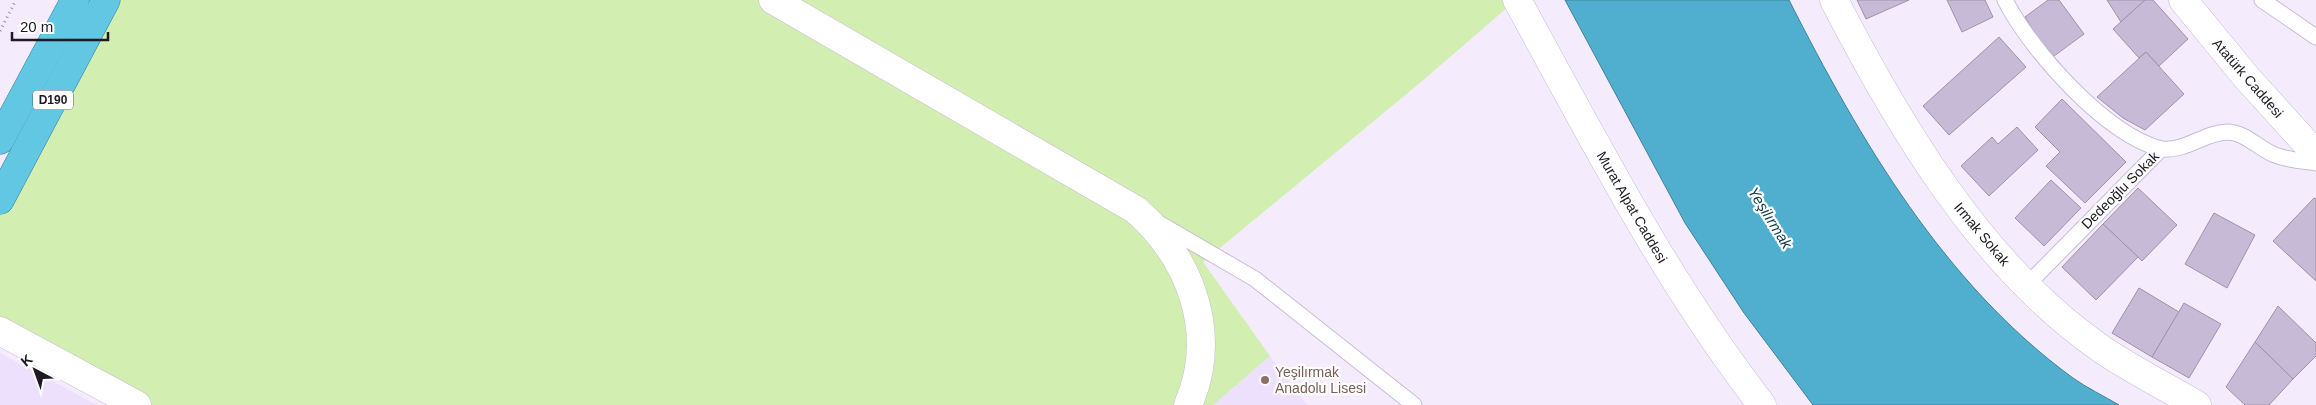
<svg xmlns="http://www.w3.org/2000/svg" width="2316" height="405" font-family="Arial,sans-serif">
  <rect width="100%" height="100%" fill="#f4ecfd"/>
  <g fill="#ede0fc">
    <polygon points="0,353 97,405 0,405"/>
    <polygon points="1270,356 1307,405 1213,405"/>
  </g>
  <polygon fill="#d2eeb0" points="106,0 1516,0 1421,82 1203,262 1270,356 1213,405 137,405 0,331 0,200"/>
  <path fill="#50aecf" stroke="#41819b" d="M1565 0H1789C1860 140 1944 284 2073 378 2087 388 2104 396 2119 405H1813L1744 313 1685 223Z"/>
  <g fill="#c7bad6" stroke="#9e92ac">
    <polygon points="1857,0 1909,0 1866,19"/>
    <polygon points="1947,0 1985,0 1993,17 1962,32"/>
    <polygon points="2048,0 2059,0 2084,34 2054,56 2038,38 2025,17"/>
    <polygon points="2107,0 2145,0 2121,22"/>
    <polygon points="2145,0 2153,0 2188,39 2159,66 2146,52 2139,58 2113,29"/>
    <polygon points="1999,37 2026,67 1949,135 1923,106"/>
    <polygon points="2146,52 2184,94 2145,130 2123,118 2097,97"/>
    <polygon points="2062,99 2126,162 2085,203 2046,166 2060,152 2035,127"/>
    <polygon points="2017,127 2038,150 1989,196 1961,166 1992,137 1998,144"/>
    <polygon points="2051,180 2081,208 2044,246 2015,218"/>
    <polygon points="2138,188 2177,225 2142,261 2103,224"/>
    <polygon points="2314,198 2316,199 2316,281 2273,241"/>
    <polygon points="2214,213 2255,235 2227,288 2185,264"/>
    <polygon points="2103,224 2138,257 2096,300 2062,267"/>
    <polygon points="2139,288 2179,312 2152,357 2112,333"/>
    <polygon points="2184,303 2221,324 2189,378 2152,357"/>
    <polygon points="2278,306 2316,343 2316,356 2293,379 2255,342"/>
    <polygon points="2255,342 2293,379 2269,405 2245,405 2226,387"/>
  </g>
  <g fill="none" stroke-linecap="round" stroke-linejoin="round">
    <defs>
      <g id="service">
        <path d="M2005 0C2031 51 2105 134 2161 149"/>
        <polyline points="2262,0 2316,37"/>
        <polyline points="1157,222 1255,279 1414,405"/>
        <path d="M2027 285 2161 149C2188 151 2203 133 2227 132 2245 132 2259 149 2275 155 2288 160 2302 161 2316 163"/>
      </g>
      <g id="minor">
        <path d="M773 0 1136 210C1191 259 1219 334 1188 405"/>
        <path d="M1517 0C1593 138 1665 280 1762 405"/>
        <path d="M1834 0C1899 126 1981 265 2100 348 2130 369 2165 386 2197 405"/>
        <polyline points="2183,0 2247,78 2316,154"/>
        <polyline points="0,331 137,405"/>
      </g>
      <g id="trunk">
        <polyline points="0,140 75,0"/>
        <polyline points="0,200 106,0"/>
      </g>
    </defs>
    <use href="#service" stroke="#c8bcd7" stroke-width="17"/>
    <use href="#minor" stroke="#c8bcd7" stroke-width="29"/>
    <use href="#trunk" stroke="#31819b" stroke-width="29"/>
    <polyline stroke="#9892a0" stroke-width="3" stroke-dasharray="1 4" stroke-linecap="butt" points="0,31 16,0"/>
    <use href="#service" stroke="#fff" stroke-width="15"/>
    <use href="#minor" stroke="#fff" stroke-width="28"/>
    <use href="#trunk" stroke="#62c7e3" stroke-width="28"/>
  </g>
  <circle fill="#8d6e63" stroke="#fdfdfd" stroke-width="2" cx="1265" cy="380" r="5"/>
  <g text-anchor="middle" stroke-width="4.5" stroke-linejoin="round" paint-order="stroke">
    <rect fill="#fdfdfd" stroke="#615d64" stroke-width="1" x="33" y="90.5" width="40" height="19" rx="4"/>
    <g font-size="12" font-weight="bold" fill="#1e1923">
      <text x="53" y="104">D190</text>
    </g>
    <g font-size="14" fill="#1e1923" stroke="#fdfdfd">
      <text transform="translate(2248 78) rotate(49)" y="5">Atatürk Caddesi</text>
      <text transform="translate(2120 190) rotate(-45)" y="5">Dedeoğlu Sokak</text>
      <text transform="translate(1632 207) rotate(60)" y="5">Murat Alpat Caddesi</text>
      <text transform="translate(1982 234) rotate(50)" y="5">Irmak Sokak</text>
    </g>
    <g font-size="14" fill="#785e54" stroke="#fdfdfd" text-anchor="start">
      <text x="1275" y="377">Yeşilırmak<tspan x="1275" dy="16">Anadolu Lisesi</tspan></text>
    </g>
    <g font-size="15" font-style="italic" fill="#0e3947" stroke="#fdfdfd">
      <text transform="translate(1770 218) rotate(58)" y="5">Yeşilırmak</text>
    </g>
  </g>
  <g transform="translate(35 370) rotate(319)" stroke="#fdfdfd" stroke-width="4" paint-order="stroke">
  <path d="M0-4L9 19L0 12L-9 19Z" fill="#1e1923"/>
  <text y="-8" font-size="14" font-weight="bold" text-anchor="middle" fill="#1e1923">K</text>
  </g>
  <path d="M12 32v8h96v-8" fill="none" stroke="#1e1923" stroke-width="2.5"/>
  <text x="20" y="32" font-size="15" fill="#1e1923" stroke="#fdfdfd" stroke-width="4" paint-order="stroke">20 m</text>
</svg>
